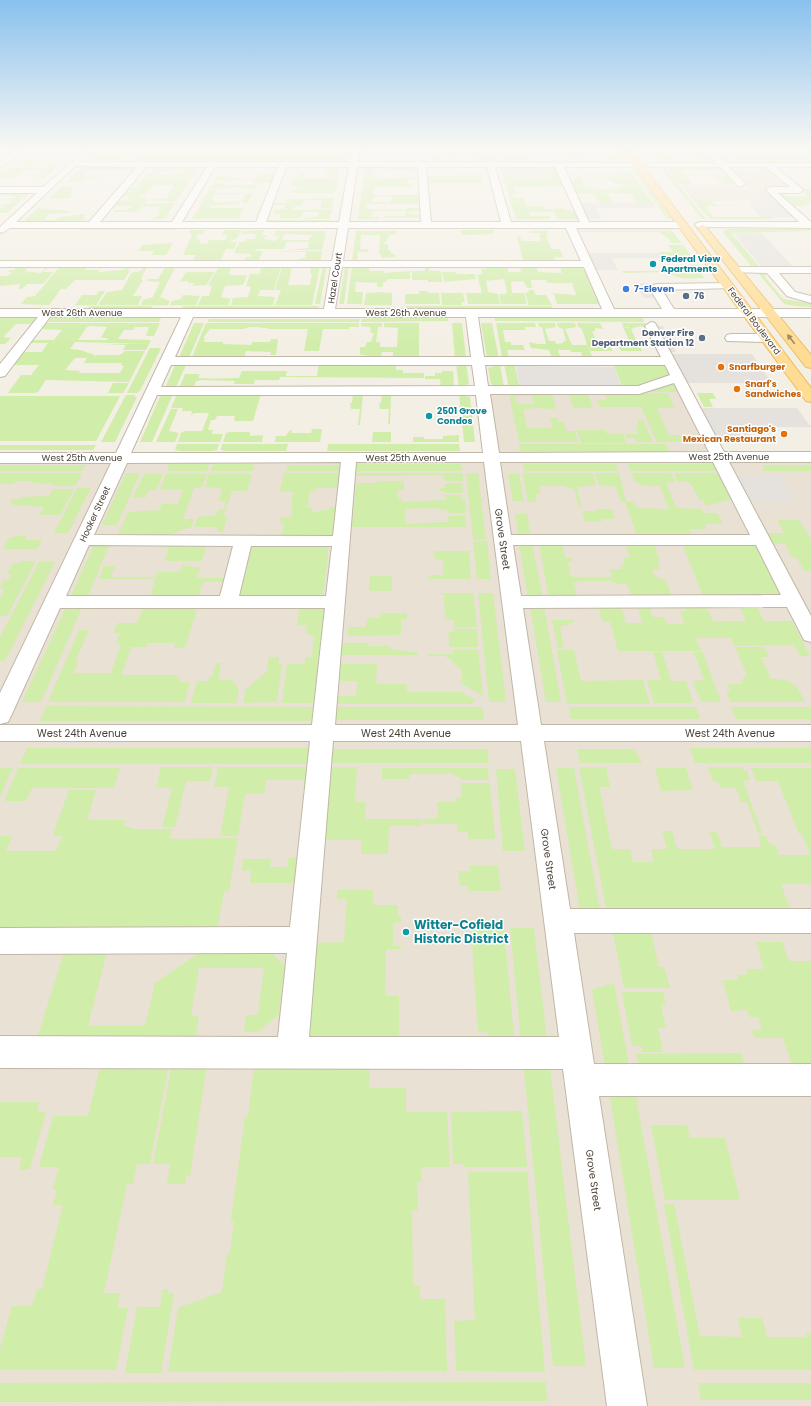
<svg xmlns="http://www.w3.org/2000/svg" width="811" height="1406" font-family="Poppins,sans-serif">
  <rect width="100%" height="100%" fill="#f4efe5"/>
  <g fill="#e9e1d3">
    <polygon points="727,169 771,169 794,189 767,189 778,200 693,200 681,185 733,185 737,189 747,189"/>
    <polygon points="686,391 720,457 811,457 811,1406 0,1406 0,454 485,454 477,392"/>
  </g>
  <g fill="#d1edaa" fill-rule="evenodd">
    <path d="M128 149H312L285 150 278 156H292L295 152H301L300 156C309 156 313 154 322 154L321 156 335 154V149H330H344L342 160H277L276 162H131L136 158H153L157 153 142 152 139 156H134L138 151 127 150Z"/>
    <polygon points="434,149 504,149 504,151 477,154 478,157 496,157 498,161 499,158 505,158 505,155 509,154 505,149 534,149 535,152 514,152 516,158 528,157 532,161 539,162 505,162 502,160 502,162 476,162 474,154 468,154 468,151 454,152 454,160 447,160 446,159 451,158 450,151 439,151 439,157 444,158 445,162 411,162 411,161 432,161 432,159 438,157 437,151"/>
    <polygon points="564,149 576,151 581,160 609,160 604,157 607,157 605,155 587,154 618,154 623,162 570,162 569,161 572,160 568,155 541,153 540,151"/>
    <polygon points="651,149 705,150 664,151 669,154 667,154 671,157 669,158 671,160 701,160 699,158 682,157 692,157 690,154 705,156 706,154 715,161 710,157 706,157 708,161 711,163 665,163 661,162"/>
    <polygon points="96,153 107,153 100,155 103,156 102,158 113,158 117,154 108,153 132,153 125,154 123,156 128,156 119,160 89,160"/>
    <polygon points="743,158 811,158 811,161 722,161 720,159"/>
    <polygon points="22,160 36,160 33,164 62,162 45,178 29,175 41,174 43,170 24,170 15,178 0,178 0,172 5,172 11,167 46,168 50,165 16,165"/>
    <polygon points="720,161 811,161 811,163 722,163"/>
    <polygon points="83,166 138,166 134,170 109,170 111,167 108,170 89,170 82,173 85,173 84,177 100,177 81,180 83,182 66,182 81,168 97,168 81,167"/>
    <path d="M171 166H199L175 202 147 200 144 204 175 203 164 219H149L159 215 160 213 158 212 161 207 143 206 137 212H113L115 210H127L132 206H114L117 202 132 200H128L130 196H121L125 192H132L133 191H128L130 188H137L140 185H132L140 183 146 175H144L145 173H150L154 169 144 168H168L164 172H156L154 175 182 174 186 171H184L185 169H170L166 172ZM155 185H174L167 197 169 198 145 200 146 197H140L142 194 168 193H143L148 191Z"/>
    <polygon points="285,166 340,166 335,193 291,193 292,190 302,189 291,186 292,180 280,179 293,179 294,177 300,177 301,175 284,173 307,173 304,178 327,178 330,175 325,174 328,171 324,168 300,168 298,172 295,172 296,168 284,168"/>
    <polygon points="365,166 420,166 420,171 374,169 373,172 369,174 377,175 376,178 379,179 414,177 415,179 421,179 408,180 408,184 411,184 411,186 419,187 376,187 373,192 375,195 421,195 421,204 389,204 389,201 392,200 392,197 375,196 372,202 388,202 388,204 367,204 367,209 406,210 406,208 420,208 422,211 409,211 409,214 421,215 421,218 381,218 387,216 405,216 406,211 372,211 371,217 379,217 379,219 358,219"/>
    <polygon points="660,167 664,167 706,219 702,219"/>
    <polygon points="666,167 719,167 725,171 680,170 686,174 727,175 737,184 722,184 719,182 723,182 721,180 716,179 712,175 685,175 687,179 692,181 689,181 691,184 679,184"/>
    <polygon points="501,168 520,168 511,168 515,179 546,179 542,168 533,168 556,168 565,186 514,187 513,191 523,193 514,193 515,196 509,196"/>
    <polygon points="633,171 636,171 671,219 667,219"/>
    <path d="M619 172H631L640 185C628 185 614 187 607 177H580L582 180H580L584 181 585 183H582L586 188 604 189 613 203H600L592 193H574L567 180H578L576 177 569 175 580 177V175H621Z"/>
    <polygon points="260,174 276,174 272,183 257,183 256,189 244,189 245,187 210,189 214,182 227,185 254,185 255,183 251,180 215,181 217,176 228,176 230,178 256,179"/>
    <polygon points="482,175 484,183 426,183 426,176"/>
    <polygon points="620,186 641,186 653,203 636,203 631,194 608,193 605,189 621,188"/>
    <polygon points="61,187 73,187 72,190 89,190 74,190 69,196 78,197 49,199"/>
    <polygon points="800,189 811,189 811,200 809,200 811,204 806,204 806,206 789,206 774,192 780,192 785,196 808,197"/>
    <polygon points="209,190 216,190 215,193 253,193 248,203 241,203 245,194 217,194 214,195 212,198 214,199 211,200 214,200 214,202 240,202 239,204 200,206"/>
    <polygon points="0,193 29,193 7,213 0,213 0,209 5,207 0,204 9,204 13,201 0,199 13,199 16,196 0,195"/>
    <polygon points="509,197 524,199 527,206 543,206 544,209 552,209 553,212 529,212 531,216 549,216 550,219 516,219"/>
    <polygon points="314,198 334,198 332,208 321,208 321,200 304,200 302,205 291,208 297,210 332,209 329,219 301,219 318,216 318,212 304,212 300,218 280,218 280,214 274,214 275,211 268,211 287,208 284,208 284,205 272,205 272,203 285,203 287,200 289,199 313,199"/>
    <polygon points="693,200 742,200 711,201 715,205 750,206 705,206 714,217 771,217 774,219 710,219"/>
    <polygon points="200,206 209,206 209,208 243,208 239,218 258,218 192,219"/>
    <polygon points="557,207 577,212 580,219 557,219 553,209 558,209"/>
    <polygon points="38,208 71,211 69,213 49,214 44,220 55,220 58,217 86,214 83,217 85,217 84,220 80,221 24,221"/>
    <polygon points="265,220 329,220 329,222 264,222"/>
    <polygon points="84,227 176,227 174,230 81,230"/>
    <polygon points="581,227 665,227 672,230 576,230"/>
    <polygon points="811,228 811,231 731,233 759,266 751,266 722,231 727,229"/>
    <polygon points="191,230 205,230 203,234 198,234 196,239 200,240 199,243 207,244 209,240 225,240 227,235 222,234 224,230 242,230 237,238 229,242 237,242 234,249 226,249 219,263 192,263 196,255 183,255 192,235 189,234"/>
    <path d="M264 230 262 235H267L263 239 275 241 280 236H274L276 231H326L322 250H287L308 248 309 242H286L284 249H256L255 251H263L257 263H242L246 257H250L251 254 234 253 239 243 246 241V239H255L256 234H242L243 231ZM284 234 313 235 308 240H282Z"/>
    <polygon points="461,230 493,230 494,234 462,235"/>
    <polygon points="356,231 397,231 397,234 389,235 386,242 384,242 384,244 388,244 388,250 391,250 391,254 395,254 395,257 381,258 381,254 379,254 380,235 361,235 360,249 368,249 368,252 358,252 357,262 352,262"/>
    <polygon points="530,231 547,231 548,234 546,235 551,249 560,249 563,257 554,257 556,263 524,263 517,237 520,237 522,241 541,241 539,235 541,235 540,233 530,233"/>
    <polygon points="577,231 672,231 681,243 671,243 668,238 659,232 578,232"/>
    <polygon points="173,243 166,255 152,255 154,251 139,251 142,245"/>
    <path d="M668 245H683L696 263C689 263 681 263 677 258H663L659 252H673Z"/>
    <polygon points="275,251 322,251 320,263 297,263 298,259 305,258 306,252"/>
    <polygon points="18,265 30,265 25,271 41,273 47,266 50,266 43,272 53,272 43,284 27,284 22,289 19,289 20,284 0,286 0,276 8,276 12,272 8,272 10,270 14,270"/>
    <polygon points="61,265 89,266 85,270 98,270 101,268 98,272 123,270 126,266 131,266 127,271 130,271 124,280 75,280 66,289 61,289 49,305 21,304 27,297 35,296"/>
    <polygon points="145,265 148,265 141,279 143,280 133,296 142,296 138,305 98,305 107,292 122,290 131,273 141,271"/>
    <polygon points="484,265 507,265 508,272 512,272 513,274 512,272 521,272 520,267 536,267 538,272 562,273 560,267 586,267 601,304 557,304 554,294 551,293 576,295 572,283 547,283 546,280 531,280 532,288 527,288 523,281 511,282 512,293 524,293 527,304 501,304 499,294 506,294 507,292 504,279 486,281 488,292 498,294 500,304 468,304 466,293 482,293 477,275 482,274 481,269 485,269"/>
    <path d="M697 265 704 278C693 278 676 281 670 272L623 273 622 271H686L683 266Z"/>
    <polygon points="166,266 176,266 160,297 170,301 168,305 141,305 143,300 153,297 160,282 146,281 148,279 158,279"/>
    <polygon points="262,266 281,266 274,290 260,290 258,296 275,297 273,305 231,305 233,298 248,297 251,287 246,286 250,274 259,274"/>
    <polygon points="282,266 292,266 288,285 310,285 312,274 310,273 311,268 320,266 312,305 275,305 281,290 275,290"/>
    <polygon points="323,266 327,266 320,304 315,304"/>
    <polygon points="345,266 349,266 344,304 339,304"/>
    <polygon points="352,266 369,266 369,271 384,271 384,273 410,271 410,279 387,279 386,282 383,282 383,287 377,287 377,283 356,282 355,292 363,292 362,304 347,304"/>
    <polygon points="219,267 231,267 229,275 247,275 243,285 225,286 221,297 231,299 228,305 198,305 202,296 209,296 212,286 208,285"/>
    <polygon points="425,268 429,268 429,271 441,271 442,282 428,282 428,280 412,280 412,271 425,271"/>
    <polygon points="186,272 215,272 206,285 192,286 194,283 188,283 188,281 180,282"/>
    <polygon points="442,272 456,272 457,274 475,274 476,279 444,282"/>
    <polygon points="758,273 766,274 765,277 783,299 811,303 811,307 795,306 784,304"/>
    <polygon points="528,290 533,290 536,295 546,295 552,305 529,305 525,293 529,292"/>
    <polygon points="99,291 105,291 96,305 75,305 82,295 96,295"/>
    <polygon points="419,291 428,291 429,293 439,293 440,304 405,304 405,294 419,294"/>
    <polygon points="384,292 385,293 392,293 392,305 364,305 366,293"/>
    <polygon points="441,293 463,293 465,302 461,302 462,305 442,305"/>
    <polygon points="183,295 200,296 196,305 170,305 172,301 181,299"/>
    <polygon points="90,306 153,306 151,309 87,309"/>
    <polygon points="183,306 320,306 315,309 181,309"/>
    <polygon points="406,306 552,306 553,309 406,309"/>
    <polygon points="0,318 36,318 32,324 16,324 3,337 11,338 5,344 0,344 0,322 13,322 0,322"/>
    <polygon points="50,318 161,318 159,322 48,322"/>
    <polygon points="375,318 448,318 448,321 361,322 362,319"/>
    <polygon points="495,318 643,318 644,322 495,321"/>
    <polygon points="209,319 360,319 359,322 208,322"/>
    <path d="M46 323H160L154 336H146L149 327H135L133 330H124L118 339 151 340 149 344 75 342 70 349 80 350 95 355 94 359 96 355H120L125 351H145L129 382 46 380 38 392 34 393H8L21 375H31L39 365H13L23 352H42L48 343H30L32 340H54L62 330 41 329ZM91 326 107 327 101 338H108L107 340H78L87 327ZM75 358H87L84 363H122L121 365 124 366 120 373H79L80 371 65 370Z"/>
    <polygon points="194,323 204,323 188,360 178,360"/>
    <path d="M206 323H359V327H349V329H323L319 351H304L308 329H268V328C260 328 250 325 244 329H210L203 338H205L204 342H223V344L251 345 252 342H270L271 339H278L276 355H270L271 352 246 351 244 357H192Z"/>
    <polygon points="361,323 382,323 382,327 378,327 376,342 380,342 380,347 397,347 398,328 384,327 384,323 419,323 419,359 393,359 393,352 382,352 381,357 362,355 360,354 360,347 365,347 367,342 371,342 374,333 371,333 370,327 361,326"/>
    <polygon points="452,323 462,323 466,358 455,359"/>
    <polygon points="481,323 492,323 499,359 487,358"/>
    <polygon points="496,323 535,323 536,327 525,327 525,330 503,330 505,342 511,342 511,345 523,345 525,350 507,350 509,357 502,357"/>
    <polygon points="538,323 555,323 556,327 545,329 549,341 555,341 556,344 564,343 563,341 566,341 563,329 558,327 557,323 575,323 576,327 565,329 572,345 587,345 582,329 578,327 577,323 600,323 603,329 595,328 595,331 592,331 599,347 611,347 613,351 591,351 588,345 593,359 583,358 581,352 571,352 570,350 558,350 561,359 552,357 549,350 531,348 529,342 538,344 546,344 542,327 539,327"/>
    <path d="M622 323H645L648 329C642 324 635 328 631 329L636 340 647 343 649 346H640L642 351H621L619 347H632L623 327 629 328 628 327H623Z"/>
    <polygon points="104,344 149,344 146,350 123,350 126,345"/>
    <polygon points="150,348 161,348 140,391 137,393 127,393"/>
    <path d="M319 362 396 365V370H403V373H424V378L280 377 279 380H255L254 384H234L235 381 201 380 196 381 194 386H180L185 374H200L198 378C212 379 225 378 239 378L242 371H287L286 376H317Z"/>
    <polygon points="176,363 187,363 175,389 165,388"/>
    <polygon points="456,363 466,363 469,384 459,388"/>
    <polygon points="500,364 504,388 491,384 488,368"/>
    <polygon points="504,364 667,364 673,375 633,388 622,386 614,366 515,366 519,386 509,388"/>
    <polygon points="442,371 453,371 454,388 441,388 440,379 425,379 425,376 435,376 435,373 442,373"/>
    <polygon points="676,381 682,392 642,392"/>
    <polygon points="113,383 129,383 123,393 108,393"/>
    <polygon points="604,393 668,393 675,408 657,408 669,435 683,435 687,442 657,442 641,407 600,407 597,400 607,400"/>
    <polygon points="697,393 713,393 716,399 709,399 713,407 704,407"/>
    <polygon points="161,394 173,394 152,442 140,442"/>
    <polygon points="177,394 261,394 253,421 234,421 235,416 217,416 215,420 211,420 208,430 213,430 212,434 223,434 220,442 178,442 181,433 184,431 202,431 209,413 194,413 191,415 192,411 182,411 183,408 171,408"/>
    <polygon points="459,394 470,397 475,442 464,442"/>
    <polygon points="509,394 529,394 529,396 515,396 517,404 531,404 532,409 523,409 527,428 553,428 550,418 557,418 558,422 564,422 566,431 575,431 578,442 519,442"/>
    <polygon points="531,394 552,394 556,409 533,408 532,404 534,404"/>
    <polygon points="569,394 588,394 593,408 573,408"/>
    <polygon points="126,395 136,395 134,397 137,397 115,442 101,442"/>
    <polygon points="353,395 363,395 360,425 358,425 360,409 351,409 350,403 352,403"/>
    <polygon points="382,395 391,395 390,424 388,424 389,409 380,409 379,403 381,403"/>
    <polygon points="0,396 120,396 96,441 0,441"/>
    <polygon points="171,409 178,409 169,431 179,433 175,442 156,442"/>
    <polygon points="637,420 643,420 653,442 637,442 635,438 626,438 625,434 639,434 636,426 639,426"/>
    <polygon points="312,429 322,429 320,442 275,442 276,436 286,436 290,430 292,430 291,433 311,433"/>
    <polygon points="577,430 605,430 607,434 623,434 626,443 581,443"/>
    <polygon points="229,432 250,432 250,436 263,435 262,442 223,442 226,433"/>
    <polygon points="373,432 391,432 391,442 372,442"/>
    <polygon points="459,435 459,442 413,442 413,437 424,437 424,439 443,439 443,436"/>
    <polygon points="177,444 219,444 217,450 212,451 180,451 175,450"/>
    <polygon points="222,444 288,444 286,451 225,451 221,450"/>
    <polygon points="328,444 459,444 460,451 327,451"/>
    <polygon points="519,444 666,444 669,451 520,451"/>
    <polygon points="0,445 96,445 93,450 0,450"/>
    <polygon points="169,464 209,464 207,471 167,471"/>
    <polygon points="213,464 254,464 253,471 211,471"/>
    <polygon points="352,464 461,464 462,471 351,471"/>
    <polygon points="523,464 616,464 618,471 524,471"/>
    <polygon points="628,464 717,464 720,471 630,471"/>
    <polygon points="0,465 86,465 82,471 0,471"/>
    <polygon points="287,465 343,465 342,471 286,471"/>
    <polygon points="764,465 811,465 811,471 763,471"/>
    <polygon points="0,473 82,473 75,486 53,486 54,484 32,483 33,481 16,481 13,484 0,484"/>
    <polygon points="126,473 140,473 117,525 102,525"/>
    <polygon points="284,473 344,473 342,488 315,488 315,491 310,491 307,508 312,508 312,512 321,512 321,510 329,510 330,507 339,507 335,538 279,538 279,534 282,534 284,523 280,523 281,517 291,517 293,508 291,508 293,492 280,491"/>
    <polygon points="356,473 463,473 463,481 445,481 444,475 356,476"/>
    <polygon points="466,473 478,473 486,540 473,540"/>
    <polygon points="523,473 592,473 596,485 577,487 582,509 579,507 574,489 567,488 566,486 539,486 540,494 535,495 536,502 528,502"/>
    <path d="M595 473H619L626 502H634L636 508 669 509 660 486C647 486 636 488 631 473H671L675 482 666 483 676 508 702 509 704 513H717L723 524H705L706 529H689L691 536H637L625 502H621L616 487 599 485Z"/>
    <path d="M674 473H722L736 498 706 506 703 500H699C693 486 693 481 677 481Z"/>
    <polygon points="144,474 163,474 156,490 149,490 145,498 133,498"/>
    <polygon points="166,474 207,474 202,487 194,488 183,519 194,519 191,527 168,535 167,537 117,537 128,512 159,510 162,504 178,504 183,490 160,490"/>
    <path d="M209 474H252L247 491H232L223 516H227L223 532H217L218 527H194C198 513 202 516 216 516L218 509H224L226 501H219L222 488 205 487Z"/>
    <polygon points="508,474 519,474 524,501 513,501"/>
    <path d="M378 481H404V490H398V498L401 499 402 502 445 500V495H461V499H465L466 513H451C444 506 417 509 405 509V524L449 522 448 516H465L466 527H352L356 483H377Z"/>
    <polygon points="449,483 462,483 463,493 445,493 445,491 439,491 439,488 445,488 445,485"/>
    <polygon points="77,488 91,488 68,533 54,533"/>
    <polygon points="53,489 74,489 60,515 40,515 44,507 13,505 10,501 11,499 19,499 20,497 49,496"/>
    <polygon points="596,509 612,509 615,519 601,519 602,522 585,522 582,511 596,511"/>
    <polygon points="515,514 527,514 531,538 519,538"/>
    <polygon points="777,520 799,520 811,539 811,571 804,571 797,558 792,558 785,544 769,544 763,533 784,533"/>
    <polygon points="17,536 27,536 25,540 42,540 37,549 3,549 9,538"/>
    <polygon points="473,541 487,541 491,579 477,579"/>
    <polygon points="95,543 110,543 87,598 70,598"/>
    <polygon points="163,543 207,544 202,561 165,561 169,547 162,547"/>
    <path d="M539 543H562L565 558H571L572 562H568L571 576 575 577H612L610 569H621L620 565H625L623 558H630L625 543H654L660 562H657L660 569 652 570 655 577C668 577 668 587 672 597H632L627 584H616L613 581H579L574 583 578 599H549Z"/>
    <polygon points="682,543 758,543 786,599 704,599"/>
    <polygon points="248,544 329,544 323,598 236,598"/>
    <polygon points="519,544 532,544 543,598 528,598"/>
    <polygon points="434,551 469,551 471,579 429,579 429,575 443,575 443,560 435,559"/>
    <polygon points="20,561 36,561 7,616 0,616 0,598 5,589 0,589 3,581 8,580 12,574 7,574 13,563 19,563"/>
    <polygon points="39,562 55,562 5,661 0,661 0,637"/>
    <polygon points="182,565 200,568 197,578 228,578 227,582 203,582 198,599 150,599 157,572 180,572"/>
    <polygon points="104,566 115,566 111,577 155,577 154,579 99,579"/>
    <polygon points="370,576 392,576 392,591 369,591"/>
    <polygon points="440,593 473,593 477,627 454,628 454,620 445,619 444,595"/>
    <polygon points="478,593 493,593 506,702 489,702"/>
    <polygon points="67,605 83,605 41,702 22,702"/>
    <polygon points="683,605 706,605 713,621 746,621 740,607 757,607 764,621 792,621 810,656 800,656 794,645 734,646 731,638 696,638 701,651 618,651 610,622 603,622 598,607 621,607 626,623 642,623 638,608 650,608 653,617 664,617 667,624 684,624 680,611 685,611"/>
    <polygon points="143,606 198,606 185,648 174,648 175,643 147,643 146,647 120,647 121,643 116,643 120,633 114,633 117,623 137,623"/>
    <polygon points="300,606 329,606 320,703 282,703 287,664 305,664 306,657 312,657 314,635 306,634 307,625 297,625"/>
    <polygon points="530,606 544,606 561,702 546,702"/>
    <polygon points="380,613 407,613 407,619 401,619 401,635 348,636 348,627 366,627 367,618 380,618"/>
    <polygon points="552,620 574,620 574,623 568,623 568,626 560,626 564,648 558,648"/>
    <polygon points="453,629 477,629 478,647 449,647 449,635 447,635 447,632 453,632"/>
    <polygon points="79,630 89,630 75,662 78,662 74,673 111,673 120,647 131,647 122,675 177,675 176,678 180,678 179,682 190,682 185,702 48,702"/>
    <polygon points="336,643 368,643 368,646 390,646 390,649 418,653 418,655 335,655"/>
    <path d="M735 647H764L769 657H761L771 679C792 679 796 683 805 702H730L726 691H730L728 684H742L741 680 747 675Z"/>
    <polygon points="453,650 478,650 483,696 459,682 462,680 461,669 453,664 452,659 447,658 446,656 428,656 427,654 453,654"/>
    <polygon points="557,650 574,650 581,681 643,680 650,704 567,704"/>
    <polygon points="653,652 662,652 671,681 686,681 693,703 654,703 647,680 661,680"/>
    <polygon points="694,652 703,652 721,702 701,702 693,681 704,680"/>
    <polygon points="269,657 279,657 278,664 282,664 277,702 243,703 246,689 267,671"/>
    <polygon points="216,663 221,663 218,680 232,680 239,690 236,703 191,703 197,681 208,681 209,677 212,677"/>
    <polygon points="334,664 377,664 376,684 407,684 407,692 460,692 476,700 472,704 331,704 331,696 356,696 357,681 332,681"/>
    <polygon points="46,706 316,707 314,721 40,721"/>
    <polygon points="333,707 482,707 484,720 332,720"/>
    <polygon points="569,707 696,707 700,719 571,719"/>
    <polygon points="731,707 811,707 811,719 736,719"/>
    <polygon points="27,748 310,748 308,764 20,764"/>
    <polygon points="690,748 811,748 811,763 695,763"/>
    <polygon points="330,749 487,749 489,763 329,763"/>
    <polygon points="577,749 634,749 642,763 580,763"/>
    <polygon points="161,767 213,767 210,781 186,781 175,827 162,827 172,788 156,788"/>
    <polygon points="218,767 309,767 307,788 304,788 304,780 266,780 264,794 245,794 238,836 220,836 229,787 214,787"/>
    <polygon points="325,767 357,767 355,802 366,802 365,819 422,819 422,826 389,826 388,854 361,854 361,840 319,840"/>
    <polygon points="579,767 606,767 610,787 599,787 612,849 630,849 633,862 654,862 651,849 667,849 662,831 672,831 677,849 715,849 710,832 717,832 722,847 761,847 759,836 766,836 769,844 775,845 779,855 810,855 802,834 799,834 778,781 756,781 751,768 811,768 811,886 810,884 781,884 791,912 607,913"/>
    <polygon points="708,767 742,767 744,771 747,771 750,780 743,781 762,833 758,833 747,802 741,802 736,788 720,788 718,782 713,782"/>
    <polygon points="0,768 13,768 0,797"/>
    <polygon points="18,768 120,768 114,788 32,788 26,801 4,801"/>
    <polygon points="382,768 488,768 489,780 460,780 460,777 454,776 454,774 410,774 409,779 382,779"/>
    <polygon points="556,768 574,768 600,911 580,911"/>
    <polygon points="655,768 686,768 693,790 661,791"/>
    <polygon points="496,769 515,769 525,851 503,851"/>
    <polygon points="461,783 490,783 495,839 468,839 468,832 457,832 457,824 423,824 423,819 438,818 437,802 455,802 455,797 461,797"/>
    <polygon points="69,790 96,790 87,820 125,820 123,825 134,829 172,829 170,839 238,838 229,891 224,892 217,931 0,933 0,836 12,836 6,851 56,851 62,836 53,835"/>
    <polygon points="289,857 299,857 296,883 250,883 251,870 242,871 243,859 271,859 270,867 287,867"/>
    <polygon points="470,866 498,866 501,891 468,891 468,886 460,886 458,871 470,871"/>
    <polygon points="337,890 373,890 373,905 398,905 398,916 401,917 401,922 393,923 393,946 401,946 401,949 386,949 385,996 399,996 399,1040 303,1040 311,943 344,942 347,899 337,899"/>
    <polygon points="510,928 534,928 547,1040 521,1040"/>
    <polygon points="612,928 650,928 659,967 664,967 670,988 624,988"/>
    <polygon points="471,929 504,929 514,1037 488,1037 487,1032 478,1032"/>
    <polygon points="756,942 782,942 789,961 811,961 811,1065 792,1065 783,1038 755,1038 752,1030 762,1029 758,1017 749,1017 747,1010 731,1011 723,980 738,980 737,975 748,974 746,969 764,969"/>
    <polygon points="108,948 88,1026 145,1026 155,983 203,950 268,950 285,965 279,1015 257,1032 244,1032 246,1015 258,1015 264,968 199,968 191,1015 199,1016 195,1041 36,1042 65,949"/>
    <polygon points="614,983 629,1066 605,1066 592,990"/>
    <polygon points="622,992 663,992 666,1005 661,1005 666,1028 658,1028 663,1052 642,1052 641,1046 632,1046"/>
    <polygon points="741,1053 746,1070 639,1070 636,1054"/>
    <polygon points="208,1058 190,1176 186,1176 185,1184 167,1184 170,1164 153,1164 173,1059"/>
    <polygon points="370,1058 369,1088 406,1088 406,1112 447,1112 450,1167 421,1167 421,1182 417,1182 418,1210 412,1211 413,1285 420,1286 420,1299 445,1299 447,1371 168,1372 178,1308 222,1292 227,1254 230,1253 234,1222 231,1221 245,1116 248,1116 255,1059"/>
    <polygon points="102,1059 170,1059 150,1164 137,1164 133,1184 127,1184 104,1293 120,1293 117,1308 128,1308 116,1370 0,1370 0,1349 12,1306 32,1306 37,1289 42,1289 63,1205 53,1205 57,1190 53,1189 59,1167 39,1167 53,1116 88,1116"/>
    <polygon points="523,1060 549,1060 586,1366 553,1366"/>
    <polygon points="608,1086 634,1086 685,1368 654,1368"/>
    <polygon points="0,1102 39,1102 37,1112 46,1112 30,1169 19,1170 22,1157 0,1157"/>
    <polygon points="522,1111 527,1167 463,1167 463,1164 453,1164 451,1112"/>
    <polygon points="651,1125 687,1125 690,1138 725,1138 740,1200 665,1200"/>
    <polygon points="468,1172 527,1172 545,1372 456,1371 454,1321 475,1320"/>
    <polygon points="664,1204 674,1204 700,1336 742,1337 738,1318 762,1318 767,1337 807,1337 806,1333 811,1333 811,1370 694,1370"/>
    <polygon points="163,1289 168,1289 168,1293 174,1293 161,1373 125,1373 137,1307 160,1307"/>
    <polygon points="546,1382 547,1401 0,1402 0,1383"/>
    <polygon points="698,1383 811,1383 811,1400 701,1400"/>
  </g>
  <g fill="#e5e2de">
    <polygon points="512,168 542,168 546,179 515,179"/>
    <polygon points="749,200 778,200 796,217 761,217 749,205 753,204"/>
    <polygon points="579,203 653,203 656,208 596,208 601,219 587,219"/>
    <polygon points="733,233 762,233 792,266 761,266"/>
    <polygon points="582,253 659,253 662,258 612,258 618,270 589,270"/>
    <polygon points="635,283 660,283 669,298 644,298"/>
    <polygon points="650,326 663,326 676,352 663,352"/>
    <polygon points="668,354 752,354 772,383 684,383"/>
    <polygon points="516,366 614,367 621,385 519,385"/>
    <polygon points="698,408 797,408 811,427 745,427 754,442 716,442"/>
    <polygon points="735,476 781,476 797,501 748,501"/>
  </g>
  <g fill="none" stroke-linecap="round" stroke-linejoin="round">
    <defs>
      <g id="minor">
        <polygon points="16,149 25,149 0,167 0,161"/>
        <path d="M353 149 360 150 358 162 640 163 641 165 637 167H564L589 222H682L687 225 682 228H576L614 309H662L650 289 654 285 658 284 728 283 734 286 732 288 662 290 674 309H811V317H478L484 357H661L645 326 651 322 655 323 724 452H811V462H729L811 616V642L804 640 787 607 523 608 541 725H811V741H544L570 909H811V933H574L594 1064H811V1096H599L647 1406H607L563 1069 0 1068V1036L278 1037 287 953 0 954V928L290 927 310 741H0V725H312L325 608H60L11 716 8 722 0 724V693L111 463H0V453H116L181 317H50L5 376 0 377V364L38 317H0V309H324L331 267H0V261H332L338 228H10L2 233 0 232V227L37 193H0V187H43L84 152 88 154 80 162H350ZM75 166 137 167 89 222H16ZM146 167H207L172 222H100ZM215 167H278L256 222H182ZM286 167H349L339 222H266ZM357 167H418L421 222H349ZM426 167H487L501 222H431ZM495 167H555L580 222H511ZM348 228H566L581 261H343ZM342 267H584L602 309H335ZM193 317H466L471 357H175ZM171 365H472L475 386 161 387ZM485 365H665L670 375 638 386H488ZM674 383 709 452 499 453 490 394H639ZM157 395H476L483 453H131ZM341 462 333 536 94 535 127 463ZM356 462H484L518 725H335ZM500 462H713L750 535H511ZM89 545 233 546 220 596H66ZM513 545H756L781 595 521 596ZM251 546H332L326 596H239ZM333 741H521L559 1037H309Z"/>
        <polygon points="712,156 718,156 724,163 811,163 811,167 776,167 803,190 799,193 778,193 811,222 811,228 697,227 695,225 697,223 700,222 799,222 766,190 770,187 790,187 766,167 729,167 745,184 741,187 738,186 720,167 651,167 647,165 651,163 715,163 711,158"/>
        <polygon points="736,267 811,267 811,273 779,273 795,292 811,296 811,303 787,296 767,273 732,272 731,270"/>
        <polygon points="731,334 766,334 772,338 766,342 727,341 725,338 727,335"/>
      </g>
      <g id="major">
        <polygon points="622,149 630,149 811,388 811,402 806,401"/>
        <polygon points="702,225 705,226 811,355 811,368 806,367 699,230 697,228"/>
      </g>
    </defs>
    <use href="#minor" stroke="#c1b7a7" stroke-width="2"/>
    <use href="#major" stroke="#efbc58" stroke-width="2"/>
    <use href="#minor" fill="#fff" fill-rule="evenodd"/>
    <use href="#major" fill="#ffdc94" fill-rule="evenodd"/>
  </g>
  <defs><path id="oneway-solid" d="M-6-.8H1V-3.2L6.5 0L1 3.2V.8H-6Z"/></defs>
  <use fill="#9a865f" href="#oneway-solid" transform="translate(791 339) rotate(-128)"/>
  <linearGradient id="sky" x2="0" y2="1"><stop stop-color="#89c1ee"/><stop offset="0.43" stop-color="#faf8f3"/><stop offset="1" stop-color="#faf8f3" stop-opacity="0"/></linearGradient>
  <rect width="811" height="346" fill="url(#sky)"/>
  <g fill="#0f9aa8" stroke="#fff" stroke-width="1.5">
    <circle cx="653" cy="264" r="4"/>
    <circle cx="429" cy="416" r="4"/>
    <circle cx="406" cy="932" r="4"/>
  </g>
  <circle fill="#3f7fe0" stroke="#fff" stroke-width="1.5" cx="626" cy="289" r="4"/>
  <g fill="#5c6f8a" stroke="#fff" stroke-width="1.5">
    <circle cx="686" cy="296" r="4"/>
    <circle cx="702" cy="338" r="4"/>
  </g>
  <g fill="#e8710a" stroke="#fff" stroke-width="1.5">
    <circle cx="721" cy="367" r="4"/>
    <circle cx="737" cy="389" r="4"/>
    <circle cx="784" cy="434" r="4"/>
  </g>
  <g text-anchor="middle" stroke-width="3" stroke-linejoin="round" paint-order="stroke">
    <g font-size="9" font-weight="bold" fill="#0d838f" stroke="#fff" text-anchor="start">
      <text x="661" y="262">Federal View<tspan x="661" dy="10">Apartments</tspan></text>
      <text x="437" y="414">2501 Grove<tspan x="437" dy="10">Condos</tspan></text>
    </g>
    <g font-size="9" fill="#483f34" stroke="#fff">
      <text transform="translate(335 278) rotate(-81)" y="3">Hazel Court</text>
      <text x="82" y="316">West 26th Avenue</text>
      <text x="406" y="316">West 26th Avenue</text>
      <text transform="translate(754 321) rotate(53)" y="3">Federal Boulevard</text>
      <text x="729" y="460">West 25th Avenue</text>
      <text x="82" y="461">West 25th Avenue</text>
      <text x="406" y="461">West 25th Avenue</text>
      <text transform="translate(95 514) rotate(-65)" y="3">Hooker Street</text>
    </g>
    <g font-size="9" font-weight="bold" fill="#366cbe" stroke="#fff" text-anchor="start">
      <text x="634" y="292">7-Eleven</text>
    </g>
    <g font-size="9" font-weight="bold" fill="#4e5e75" stroke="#fff" text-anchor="start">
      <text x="694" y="299">76</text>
      <text x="694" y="336" text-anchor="end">Denver Fire<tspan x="694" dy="10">Department Station 12</tspan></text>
    </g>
    <g font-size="9" font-weight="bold" fill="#c56008" stroke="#fff" text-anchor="start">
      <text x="729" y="370">Snarfburger</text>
      <text x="745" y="387">Snarf's<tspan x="745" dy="10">Sandwiches</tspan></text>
      <text x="776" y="432" text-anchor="end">Santiago's<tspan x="776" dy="10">Mexican Restaurant</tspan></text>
    </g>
    <g font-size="10" fill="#483f34" stroke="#fff">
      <text transform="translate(503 539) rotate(82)" y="4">Grove Street</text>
      <text x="82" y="737">West 24th Avenue</text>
      <text x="406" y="737">West 24th Avenue</text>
      <text x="730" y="737">West 24th Avenue</text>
      <text transform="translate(549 859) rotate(82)" y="4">Grove Street</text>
      <text transform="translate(594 1180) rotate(82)" y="4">Grove Street</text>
    </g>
    <g font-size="12" font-weight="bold" fill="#0d838f" stroke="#fff" text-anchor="start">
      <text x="414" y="929">Witter-Cofield<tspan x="414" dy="14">Historic District</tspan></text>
    </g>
  </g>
</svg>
